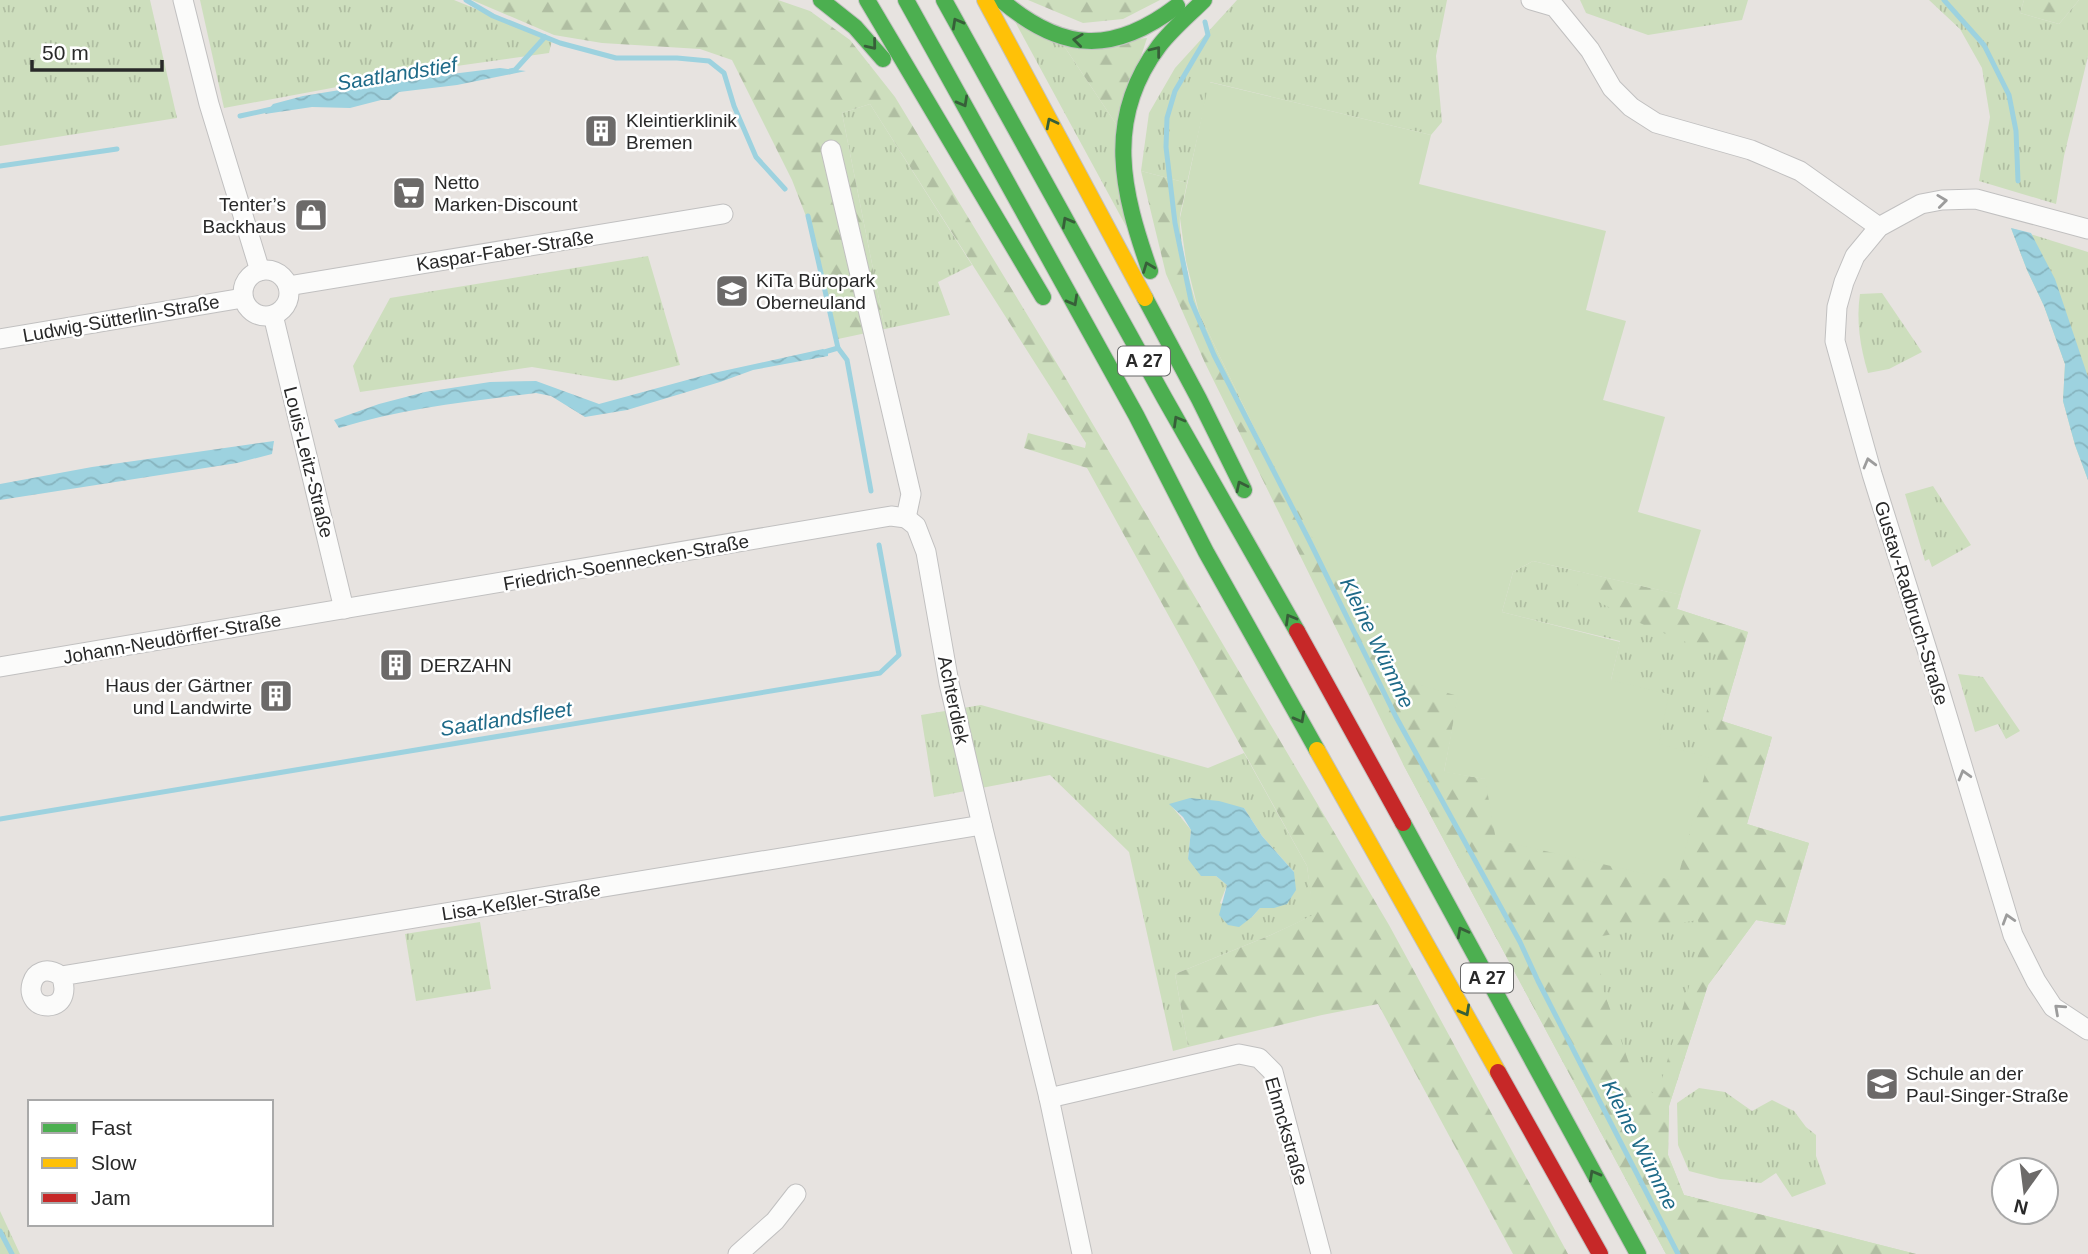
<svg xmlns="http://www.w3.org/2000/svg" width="2088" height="1254" font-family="Arial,sans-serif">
  <defs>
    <pattern id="grass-tufts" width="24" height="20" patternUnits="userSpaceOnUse" patternTransform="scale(1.75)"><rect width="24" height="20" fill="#cddebd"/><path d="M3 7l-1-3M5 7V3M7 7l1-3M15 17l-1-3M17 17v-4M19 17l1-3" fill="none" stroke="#b0bea2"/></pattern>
    <pattern id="forest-firs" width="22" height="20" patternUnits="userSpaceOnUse" patternTransform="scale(1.75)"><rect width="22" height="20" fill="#cddebd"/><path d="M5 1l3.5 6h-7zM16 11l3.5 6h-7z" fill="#b0bea2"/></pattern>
    <pattern id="water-waves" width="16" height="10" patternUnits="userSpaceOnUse" patternTransform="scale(1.75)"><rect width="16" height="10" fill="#9dd2df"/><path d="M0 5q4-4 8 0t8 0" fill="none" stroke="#87b4bf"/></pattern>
  </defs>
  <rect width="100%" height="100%" fill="#e7e3e0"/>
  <g fill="url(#grass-tufts)" fill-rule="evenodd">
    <polygon points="0,0 150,0 177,118 0,146"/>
    <polygon points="200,0 454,0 552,40 549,53 428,70 224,108"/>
    <polygon points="1237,0 1447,0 1436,56 1442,122 1431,135 1210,82 1187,183 1141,171 1149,113 1175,68"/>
    <polygon points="1580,0 1748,0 1742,20 1648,35 1586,13"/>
    <polygon points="1929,0 2024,0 2020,13 2059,24 2079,0 2088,0 2088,56 2064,156 2056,204 1979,181 1990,117 1982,68 1960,29"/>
    <polygon points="1013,18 1064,46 1118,127 1127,228"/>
    <polygon points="870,104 972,265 938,282 950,315 885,329 842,113"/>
    <polygon points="2011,228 2088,252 2088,480 2075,445 2063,401 2065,364 2044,306 2027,270"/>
    <polygon points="648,256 680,365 616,381 532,367 360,392 353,366 390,298"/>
    <path d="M1882 293 1922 352 1889 369 1868 373C1860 347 1856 320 1860 294Z"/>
    <polygon points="1933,486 1971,545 1932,567 1929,559 1925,561 1905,494"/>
    <polygon points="1533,561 1681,595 1677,609 1748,632 1722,721 1772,737 1747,824 1809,843 1785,925 1756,920 1708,985 1669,1106 1668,1155 1684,1195 1916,1254 1666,1254 1403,764 1485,779 1659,744 1611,680 1620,641 1502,612 1513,572"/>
    <polygon points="1958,674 1983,677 2020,731 2006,739 1998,724 1975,732"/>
    <path d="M981 705 1208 768 1244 753 1307 866 1314 915 1273 934 1175 974 1188 1047 1173 1051 1129 852 1050 775 934 797 921 715ZM1170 804 1244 808 1262 836 1294 872 1274 908H1260L1252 917 1220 903 1227 885 1216 876 1188 859 1191 830Z"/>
    <polygon points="480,922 491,989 416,1001 405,934"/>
    <polygon points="1699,1088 1725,1092 1752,1111 1772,1100 1794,1111 1806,1127 1816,1135 1816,1156 1826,1184 1792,1197 1776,1173 1761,1183 1720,1179 1689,1171 1678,1145 1677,1103"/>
    <polygon points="0,1211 20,1254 0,1254"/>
  </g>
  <g fill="url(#forest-firs)" fill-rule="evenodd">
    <polygon points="472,0 778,0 810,11 850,40 895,97 1062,372 1389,925 1568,1254 1513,1254 1378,1004 1322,1015 1188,1047 1175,974 1273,934 1313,915 1307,866 1087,468 1024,448 1028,433 1085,448 1086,443 870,104 842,113 885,329 838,339 814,237 792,180 732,60 700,49 602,43 554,35"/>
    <polygon points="1028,0 1160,0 1123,19 1083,23"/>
    <polygon points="2024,0 2079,0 2059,24 2020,13"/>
    <polygon points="1147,38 1118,127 1064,46"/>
    <path d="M1141 171 1187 183C1185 194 1182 205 1180 215 1178 239 1191 289 1199 313L1258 436 1459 695 1444 772 1485 779 1577 857 1676 881 1712 741 1706 715 1718 655 1646 626 1577 591 1580 572 1681 595 1677 609 1748 632 1722 721 1772 737 1747 824 1809 843 1785 925 1756 920 1708 985 1669 1106 1668 1155 1684 1195 1916 1254H1666L1403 764 1205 363 1166 274ZM1698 920 1702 942 1657 1096 1635 1080 1603 989 1596 937Z"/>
  </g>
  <polygon fill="#cddebd" points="1209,82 1431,135 1419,184 1606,231 1586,310 1626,321 1603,400 1665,417 1638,512 1701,530 1681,595 1533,561 1513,572 1502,612 1620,642 1611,680 1669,694 1659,744 1709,758 1677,881 1496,840 1485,779 1444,772 1458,696 1386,675 1258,436 1199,313 1186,261 1180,218"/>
  <g fill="url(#water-waves)">
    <polygon points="500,68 526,71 457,85 399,92 390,100 381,100 350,108 312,107 265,114 273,104 303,96 395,81"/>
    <polygon points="2011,228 2031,233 2055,279 2088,377 2088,480 2075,445 2063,401 2065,364 2044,306 2027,270"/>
    <path d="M823 349 828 352V356L753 370 720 382 627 410 585 417 551 396 536 393C470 401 403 408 339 428L334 420 379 404 425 392 490 382 536 381 599 404 709 374Z"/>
    <polygon points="274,441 272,454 237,463 0,500 0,484 92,467"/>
    <polygon points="1190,798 1219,801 1244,808 1262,836 1294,872 1296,890 1287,904 1274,908 1260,908 1252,917 1239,927 1228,925 1219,915 1227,885 1216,876 1201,876 1188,859 1191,830 1183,817 1169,804"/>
  </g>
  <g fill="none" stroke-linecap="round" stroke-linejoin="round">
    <g stroke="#9dd2df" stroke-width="5">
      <polyline points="466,0 493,16 560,43 616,58 677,58 709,61 724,73 734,106 756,157 785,189"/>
      <polyline points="1944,0 1984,45 2009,95 2016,131 2018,181"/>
      <polyline points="1205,22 1208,35 1175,91 1167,118 1166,147 1175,223 1191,301 1214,355 1309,540 1396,717 1520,942 1538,981 1678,1254"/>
      <polyline points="510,71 515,70 545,37"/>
      <polyline points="240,116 272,109"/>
      <polyline points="0,166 117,149"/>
      <polyline points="808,216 838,348 847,360 871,491"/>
      <polyline points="821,353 838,348"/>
      <polyline points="0,819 880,673 899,655 879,545"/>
      <polyline points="0,1231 12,1254"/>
    </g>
    <defs>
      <g id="street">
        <polyline points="183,0 209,104 260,271"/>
        <polyline points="1531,0 1555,7 1590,50 1612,88 1631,107 1656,123 1751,150 1800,171 1879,227"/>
        <polyline points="831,150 911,494 906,518"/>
        <polyline points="2088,229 1976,199 1942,200 1921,204 1879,227 1855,256 1844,282 1837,307 1835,341 1872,474 1934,672 2013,935 2036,981 2053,1007 2088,1030"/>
        <circle cx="266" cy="293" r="23"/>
        <polyline points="288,286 723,214"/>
        <polyline points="273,315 344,609"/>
        <polyline points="0,339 243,298"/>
        <polyline points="906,518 916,526 926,552 949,683 982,825 1049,1098 1082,1254"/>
        <polyline points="0,667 891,516 906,518"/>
        <path d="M61 976C66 987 66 1005 48 1006 19 1006 30 955 61 976L982 825"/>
        <polyline points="1049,1098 1239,1054 1259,1058 1273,1072 1321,1254"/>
        <polyline points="738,1254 775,1221 796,1194"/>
      </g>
      <g id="fast">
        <polyline points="821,0 855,27 883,59"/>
        <polyline points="867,0 1043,297"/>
        <polyline points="906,0 1136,415 1206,552 1317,750"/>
        <polyline points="944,0 1165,399 1297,631"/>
        <path d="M1001 0C1062 52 1113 55 1177 6"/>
        <path d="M1150 271C1122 192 1104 119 1159 46 1172 29 1189 15 1204 0"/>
        <polyline points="1145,298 1199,399 1244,490"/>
        <polyline points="1403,823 1638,1254"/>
      </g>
      <g id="slow">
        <polyline points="985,0 1145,298"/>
        <polyline points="1317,750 1498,1072"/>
      </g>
      <g id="jam">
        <polyline points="1297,631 1403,823"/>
        <polyline points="1498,1072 1600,1254"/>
      </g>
    </defs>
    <use href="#street" stroke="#c1c0c0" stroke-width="21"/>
    <use href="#fast" stroke="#c3c2c1" stroke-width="18"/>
    <use href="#slow" stroke="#c3c2c1" stroke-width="18"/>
    <use href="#jam" stroke="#c3c2c1" stroke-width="18"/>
    <use href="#street" stroke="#fbfbfa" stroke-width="19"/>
    <use href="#fast" stroke="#4caf50" stroke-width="16"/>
    <use href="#slow" stroke="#ffc107" stroke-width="16"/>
    <use href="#jam" stroke="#c62828" stroke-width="16"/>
  </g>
  <defs><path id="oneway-chevron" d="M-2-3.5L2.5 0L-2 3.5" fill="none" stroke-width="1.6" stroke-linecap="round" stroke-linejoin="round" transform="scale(1.75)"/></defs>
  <g stroke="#375f39">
    <use href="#oneway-chevron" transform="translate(957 23) rotate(-119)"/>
    <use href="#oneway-chevron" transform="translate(1078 40) rotate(-173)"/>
    <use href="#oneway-chevron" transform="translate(872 45) rotate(51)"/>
    <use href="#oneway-chevron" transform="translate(1156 51) rotate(-52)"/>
    <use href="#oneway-chevron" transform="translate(963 102) rotate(61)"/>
    <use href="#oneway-chevron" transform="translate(1051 123) rotate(-117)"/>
    <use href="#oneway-chevron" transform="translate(1067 222) rotate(-119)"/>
    <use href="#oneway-chevron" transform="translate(1148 267) rotate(-111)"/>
    <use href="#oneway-chevron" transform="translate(1073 301) rotate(61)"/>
    <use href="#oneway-chevron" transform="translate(1178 421) rotate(-120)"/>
    <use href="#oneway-chevron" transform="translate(1241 486) rotate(-116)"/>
    <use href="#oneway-chevron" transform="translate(1290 619) rotate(-120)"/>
    <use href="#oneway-chevron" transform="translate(1300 718) rotate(61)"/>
    <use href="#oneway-chevron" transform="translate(1462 932) rotate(-118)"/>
    <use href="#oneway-chevron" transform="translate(1465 1011) rotate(61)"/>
    <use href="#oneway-chevron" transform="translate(1594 1175) rotate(-119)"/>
  </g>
  <g stroke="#9c9c9c">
    <use href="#oneway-chevron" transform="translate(1942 201) rotate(-7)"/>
    <use href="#oneway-chevron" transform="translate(1869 463) rotate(-105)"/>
    <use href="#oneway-chevron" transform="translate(1964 775) rotate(-106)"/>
    <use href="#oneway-chevron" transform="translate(2008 919) rotate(-107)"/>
    <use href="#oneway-chevron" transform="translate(2059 1009) rotate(-138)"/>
  </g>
  <defs>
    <symbol id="building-square" viewBox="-11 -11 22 22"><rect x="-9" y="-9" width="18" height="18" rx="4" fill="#6c6a69" stroke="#fff"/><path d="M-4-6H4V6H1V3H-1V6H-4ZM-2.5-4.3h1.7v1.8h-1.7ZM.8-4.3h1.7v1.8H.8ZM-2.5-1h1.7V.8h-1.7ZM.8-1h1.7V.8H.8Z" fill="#fff"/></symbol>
    <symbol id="supermarket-square" viewBox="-11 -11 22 22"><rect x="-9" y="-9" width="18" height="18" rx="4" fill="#6c6a69" stroke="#fff"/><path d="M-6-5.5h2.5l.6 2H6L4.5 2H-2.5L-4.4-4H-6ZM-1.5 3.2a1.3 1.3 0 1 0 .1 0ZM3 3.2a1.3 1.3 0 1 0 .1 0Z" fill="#fff"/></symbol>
    <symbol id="shop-square" viewBox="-11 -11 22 22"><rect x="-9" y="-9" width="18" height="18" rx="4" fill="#6c6a69" stroke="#fff"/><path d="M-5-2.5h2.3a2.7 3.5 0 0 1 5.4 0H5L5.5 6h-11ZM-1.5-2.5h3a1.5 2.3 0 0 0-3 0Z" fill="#fff"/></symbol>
    <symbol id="school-square" viewBox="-11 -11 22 22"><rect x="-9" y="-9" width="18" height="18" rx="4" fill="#6c6a69" stroke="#fff"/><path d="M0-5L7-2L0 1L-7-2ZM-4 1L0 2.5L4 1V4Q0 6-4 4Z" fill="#fff"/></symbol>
  </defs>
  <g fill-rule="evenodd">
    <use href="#building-square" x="582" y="112" width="38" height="38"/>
    <use href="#supermarket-square" x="390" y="174" width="38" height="38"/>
    <use href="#shop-square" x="292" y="196" width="38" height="38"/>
    <use href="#school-square" x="713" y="272" width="38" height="38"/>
    <use href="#building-square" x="377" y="646" width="38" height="38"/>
    <use href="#building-square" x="257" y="677" width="38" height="38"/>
    <use href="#school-square" x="1863" y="1065" width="38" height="38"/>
  </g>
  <g text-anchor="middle" stroke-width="5" stroke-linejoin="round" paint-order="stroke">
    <g fill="#fff" stroke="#696969" stroke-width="2">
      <rect x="1118" y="346.5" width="52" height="29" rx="5"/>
      <rect x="1461" y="963.5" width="52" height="29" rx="5"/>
    </g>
    <g font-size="18" font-weight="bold" fill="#292929">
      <text x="1144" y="367">A 27</text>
      <text x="1487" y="984">A 27</text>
    </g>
    <g font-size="19" fill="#292929" stroke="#fff" text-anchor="start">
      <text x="626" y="127">Kleintierklinik<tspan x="626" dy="22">Bremen</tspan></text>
      <text x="434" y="189">Netto<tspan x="434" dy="22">Marken-Discount</tspan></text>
      <text x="286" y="211" text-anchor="end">Tenter’s<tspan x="286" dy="22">Backhaus</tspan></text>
      <text x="756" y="287">KiTa Büropark<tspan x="756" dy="22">Oberneuland</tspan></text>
      <text x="420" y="672">DERZAHN</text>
      <text x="252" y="692" text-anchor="end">Haus der Gärtner<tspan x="252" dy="22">und Landwirte</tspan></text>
      <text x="1906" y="1080">Schule an der<tspan x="1906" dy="22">Paul-Singer-Straße</tspan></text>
    </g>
    <g font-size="19" fill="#292929" stroke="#fff">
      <text transform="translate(505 250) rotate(-9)" y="7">Kaspar-Faber-Straße</text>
      <text transform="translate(121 318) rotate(-10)" y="7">Ludwig-Sütterlin-Straße</text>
      <text transform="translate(309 462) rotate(76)" y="7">Louis-Leitz-Straße</text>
      <text transform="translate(626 562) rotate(-10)" y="7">Friedrich-Soennecken-Straße</text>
      <text transform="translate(1912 603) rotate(73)" y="7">Gustav-Radbruch-Straße</text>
      <text transform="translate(172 638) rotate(-10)" y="7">Johann-Neudörffer-Straße</text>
      <text transform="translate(954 700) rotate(78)" y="7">Achterdiek</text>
      <text transform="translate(521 901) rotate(-9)" y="7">Lisa-Keßler-Straße</text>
      <text transform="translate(1287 1131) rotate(74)" y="7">Ehmckstraße</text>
    </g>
    <g font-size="21" font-style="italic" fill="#1e6a88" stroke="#fff">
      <text transform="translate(397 74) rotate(-9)" y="7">Saatlandstief</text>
      <text transform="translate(1377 643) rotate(64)" y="7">Kleine Wümme</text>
      <text transform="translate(506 719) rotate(-9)" y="7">Saatlandsfleet</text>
      <text transform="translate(1640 1145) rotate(63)" y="7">Kleine Wümme</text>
    </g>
  </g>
  <rect x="28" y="1100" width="245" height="126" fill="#ffffff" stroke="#a9a9a9" stroke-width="2"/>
  <rect x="42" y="1123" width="35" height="10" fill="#4caf50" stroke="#a9a9a9" stroke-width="2"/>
  <text x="91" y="1135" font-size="21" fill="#292929">Fast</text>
  <rect x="42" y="1158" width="35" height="10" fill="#ffc107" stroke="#a9a9a9" stroke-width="2"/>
  <text x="91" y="1170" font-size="21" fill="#292929">Slow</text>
  <rect x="42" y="1193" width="35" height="10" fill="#c62828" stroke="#a9a9a9" stroke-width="2"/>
  <text x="91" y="1205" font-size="21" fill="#292929">Jam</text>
  <g transform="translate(2025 1191) rotate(194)"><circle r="33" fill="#ffffff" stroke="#a9a9a9" stroke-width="2"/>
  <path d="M0-5L12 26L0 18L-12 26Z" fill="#6c6a69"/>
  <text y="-10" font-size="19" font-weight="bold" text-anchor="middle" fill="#292929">N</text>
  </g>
  <path d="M32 60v10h130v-10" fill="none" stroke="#292929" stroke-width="3.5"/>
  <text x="42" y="60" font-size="21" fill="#292929" stroke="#ffffff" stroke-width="5" paint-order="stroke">50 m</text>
</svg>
